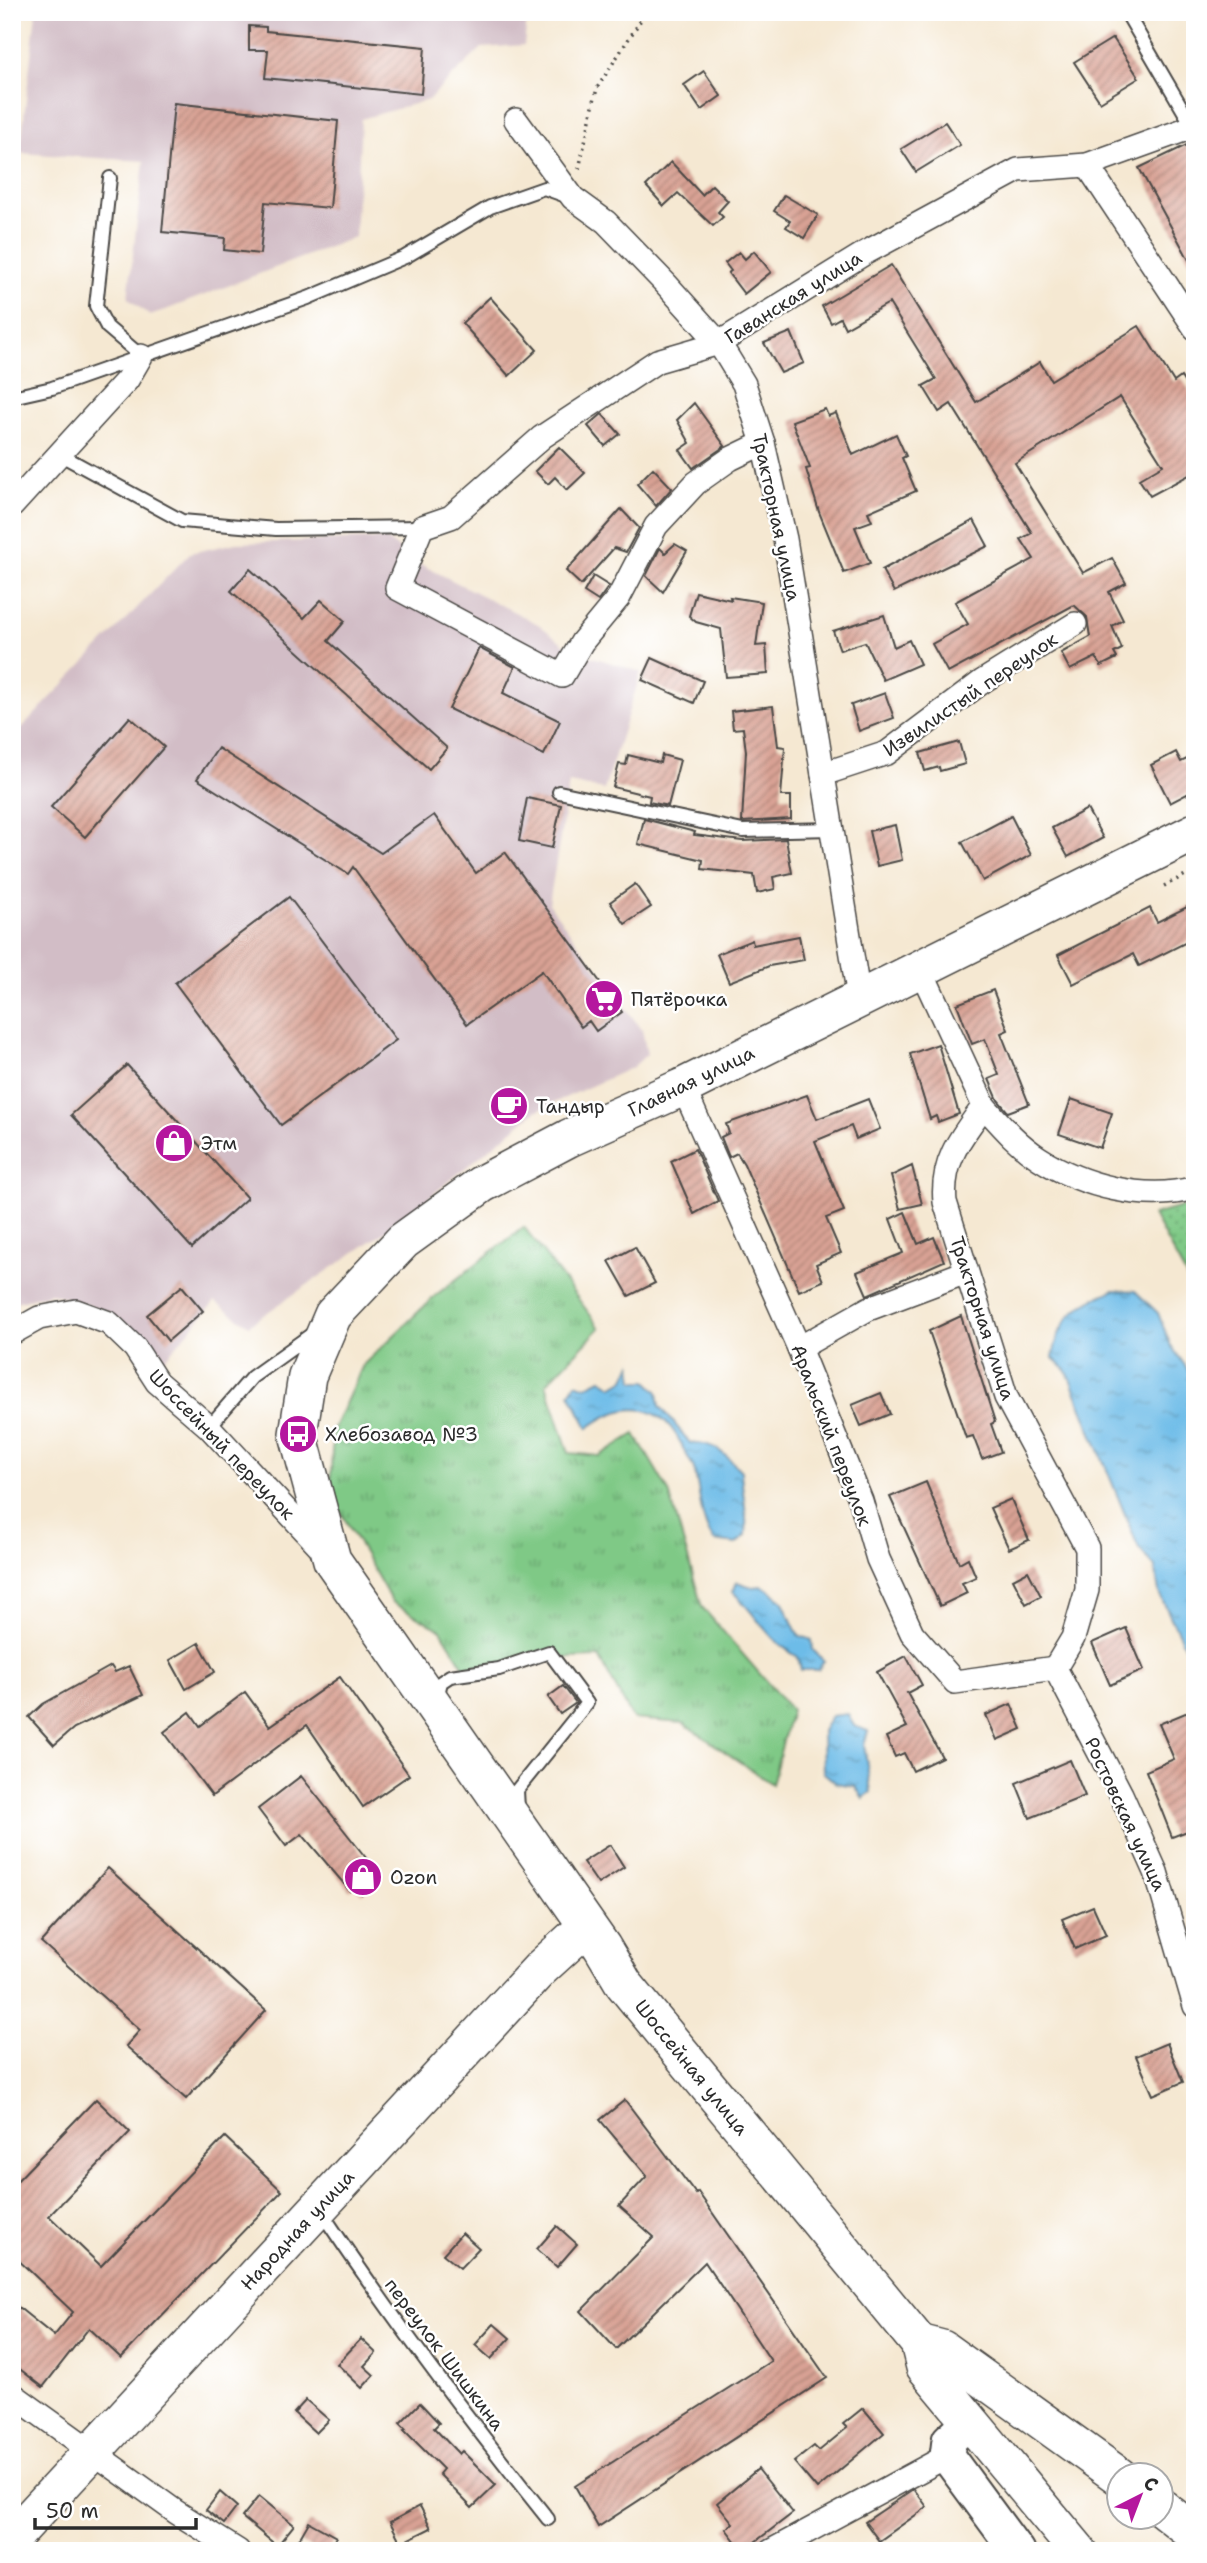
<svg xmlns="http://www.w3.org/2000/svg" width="1207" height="2563" font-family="'Shantell Sans',sans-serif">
  <defs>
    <pattern id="grass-tufts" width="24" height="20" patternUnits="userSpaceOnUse" patternTransform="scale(1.75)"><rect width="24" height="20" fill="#7fc986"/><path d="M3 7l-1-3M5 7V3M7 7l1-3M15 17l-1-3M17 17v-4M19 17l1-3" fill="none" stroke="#68a36e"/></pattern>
    <pattern id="garden-dots" width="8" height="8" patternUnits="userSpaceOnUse" patternTransform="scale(1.75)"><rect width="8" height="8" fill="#7fc986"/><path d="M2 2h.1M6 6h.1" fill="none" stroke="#68a36e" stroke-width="1.8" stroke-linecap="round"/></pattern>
    <pattern id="water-ripples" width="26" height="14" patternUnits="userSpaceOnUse" patternTransform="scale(1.75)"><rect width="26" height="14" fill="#6dbce8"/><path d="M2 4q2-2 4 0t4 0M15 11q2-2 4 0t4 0" fill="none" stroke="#5a99bc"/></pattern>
    <pattern id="building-hatch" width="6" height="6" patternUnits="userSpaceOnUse" patternTransform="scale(1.75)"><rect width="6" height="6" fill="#d9a294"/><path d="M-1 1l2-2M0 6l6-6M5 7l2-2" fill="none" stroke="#b08479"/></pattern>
  </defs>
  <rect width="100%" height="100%" fill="#fff"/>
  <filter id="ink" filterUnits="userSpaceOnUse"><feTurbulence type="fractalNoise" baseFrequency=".0143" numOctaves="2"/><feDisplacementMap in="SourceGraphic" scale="14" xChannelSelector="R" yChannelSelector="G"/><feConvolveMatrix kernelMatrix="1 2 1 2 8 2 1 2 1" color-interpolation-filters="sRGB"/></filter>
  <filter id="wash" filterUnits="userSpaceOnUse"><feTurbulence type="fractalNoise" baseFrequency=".00686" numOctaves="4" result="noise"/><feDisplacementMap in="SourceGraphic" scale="28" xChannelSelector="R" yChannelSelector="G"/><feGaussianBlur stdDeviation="1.57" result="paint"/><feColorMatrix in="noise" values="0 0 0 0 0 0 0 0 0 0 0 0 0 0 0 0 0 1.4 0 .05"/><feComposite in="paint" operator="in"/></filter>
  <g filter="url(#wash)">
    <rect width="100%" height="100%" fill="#f5e8d2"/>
    <g fill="#d2bdc6">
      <polygon points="36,12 528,12 524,45 482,48 428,100 361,119 355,237 150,316 128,298 144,161 20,153"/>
      <polygon points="386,539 420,564 538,624 573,651 641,672 604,790 569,783 549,904 642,1030 647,1054 633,1067 536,1111 396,1224 249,1325 215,1302 157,1367 105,1311 52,1293 12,1303 12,738 190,553 236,543"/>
    </g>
    <polygon fill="url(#grass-tufts)" stroke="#557a58" stroke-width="2" points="524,1227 600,1328 546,1384 569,1453 599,1456 635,1434 669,1492 702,1607 791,1710 772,1784 683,1723 633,1719 599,1657 534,1659 472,1680 441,1630 392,1602 330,1493 333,1430 363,1365 436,1295"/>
    <polygon fill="url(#garden-dots)" stroke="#557a58" stroke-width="2" points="1195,1203 1195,1293 1153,1215"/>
    <g fill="url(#water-ripples)" stroke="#4c748a" stroke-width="2">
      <path d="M1114 1290 1135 1291 1158 1313 1170 1344 1195 1380V1654L1185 1647 1159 1593 1155 1567 1139 1549 1067 1371 1053 1358C1059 1316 1077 1305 1114 1290Z"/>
      <path d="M632 1363 634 1381H647L658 1392 660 1406 690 1443C713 1441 726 1455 741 1471 742 1494 748 1511 746 1535L736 1544 714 1541C699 1519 701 1494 694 1469 692 1462 687 1456 684 1450 664 1403 628 1398 588 1428L570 1393 576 1383 585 1387 601 1379 613 1386 625 1379Z"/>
      <path d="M737 1582 752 1587 763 1586 782 1600 798 1635 812 1640 813 1650 824 1661 818 1670H801L798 1657C764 1637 759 1617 733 1592Z"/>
      <polygon points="848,1714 854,1726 868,1731 864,1744 871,1792 863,1798 855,1786 836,1783 823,1772 822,1731 831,1716"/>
    </g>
    <g id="blocks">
      <g fill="url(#building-hatch)">
        <polygon points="249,26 266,27 266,31 425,47 421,94 265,78 268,50 249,50"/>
        <polygon points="1113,38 1139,78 1100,102 1074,62"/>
        <polygon points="704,71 721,96 701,110 684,85"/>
        <polygon points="174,103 338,121 330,208 265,202 260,254 224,250 225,238 162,232"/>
        <polygon points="945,122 960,145 916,172 901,149"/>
        <polygon points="1195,141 1195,271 1139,168"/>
        <polygon points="671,162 702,195 712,185 728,201 718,212 723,217 713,226 678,193 664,206 646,186"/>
        <polygon points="784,195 818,215 804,238 786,227 790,221 774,211"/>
        <polygon points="754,251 771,272 744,294 728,273 731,271 725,263 739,252 745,259"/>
        <polygon points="891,265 976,402 1040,362 1051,380 1139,326 1174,382 1181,377 1195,399 1195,472 1150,496 1139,479 1163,465 1120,397 1015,463 1083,573 1112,558 1126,583 1109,592 1123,620 1112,626 1122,649 1114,653 1117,658 1101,666 1096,657 1070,670 1061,653 1090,637 1087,617 1074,605 948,673 932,644 968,624 955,602 1034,559 1021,539 1032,533 951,404 939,412 923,386 936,379 889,303 845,328 840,318 831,323 822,306"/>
        <polygon points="490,297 537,350 509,376 462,323"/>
        <polygon points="791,332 804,363 781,373 764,343"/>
        <polygon points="694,403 725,446 693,468 680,450 690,443 677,420"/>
        <polygon points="825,409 828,416 836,413 853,455 896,434 906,456 902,458 916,491 868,512 872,521 855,527 870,563 844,573 819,512 806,469 810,468 792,421"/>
        <polygon points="602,414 620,434 605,446 588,426"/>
        <polygon points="559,447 585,473 567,490 555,477 548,484 535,471"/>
        <polygon points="653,468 672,488 656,506 637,484"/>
        <polygon points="621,509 639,528 626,552 614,548 581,585 566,571"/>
        <polygon points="974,520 988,546 894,592 882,570"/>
        <polygon points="675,544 687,551 663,592 646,576 660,548 665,553"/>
        <polygon points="250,569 304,618 321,600 345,621 328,641 447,748 429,769 231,591"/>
        <polygon points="593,576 609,586 598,601 584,592"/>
        <polygon points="696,592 731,600 730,597 762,602 756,646 766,645 768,674 726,677 721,629 696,622 689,616"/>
        <polygon points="884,615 894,647 909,640 920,664 883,680 865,642 840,650 833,631"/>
        <polygon points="479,648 515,667 503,693 560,721 544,755 449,709"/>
        <polygon points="652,658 703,681 694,703 642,680"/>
        <polygon points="885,693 894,718 859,731 851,705"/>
        <polygon points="773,706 778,746 785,747 781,796 791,796 791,819 742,822 746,751 743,728 733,729 731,711"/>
        <polygon points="130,717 164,747 85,837 51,807"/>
        <polygon points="959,742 965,764 940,771 939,767 925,771 920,753"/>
        <polygon points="218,748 381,853 434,815 476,873 505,852 622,1012 596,1031 589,1021 581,1027 542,971 467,1024 353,867 348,874 197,779"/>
        <polygon points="1176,752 1181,762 1195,755 1195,790 1170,803 1151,765"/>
        <polygon points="628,755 660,763 662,755 680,760 668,806 649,802 650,796 613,787 619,764 626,765"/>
        <polygon points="527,798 561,805 552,848 519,841"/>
        <polygon points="1087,809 1103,838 1068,857 1052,828"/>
        <polygon points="1011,816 1031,855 983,881 962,842"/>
        <polygon points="644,819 695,832 694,835 742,841 786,839 792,873 773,877 775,889 757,893 754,875 702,869 703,860 638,844"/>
        <polygon points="895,825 902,860 877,866 869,831"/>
        <polygon points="635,884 651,907 625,924 610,902"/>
        <polygon points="289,897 396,1040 281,1125 175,983"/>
        <polygon points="1195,903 1195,938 1139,966 1133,954 1073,984 1058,955 1150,908 1157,922"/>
        <polygon points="799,936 804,960 769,966 729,982 717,954 752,940 753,945"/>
        <polygon points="993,990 1008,1030 1001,1033 1029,1104 1008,1112 998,1100 989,1079 999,1075 985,1039 972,1044 957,1004"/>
        <polygon points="938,1044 959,1114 938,1122 936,1116 930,1119 910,1054"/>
        <polygon points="127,1065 247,1198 192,1248 71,1115"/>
        <polygon points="807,1095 817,1119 868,1099 880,1129 856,1139 851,1126 815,1141 844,1211 826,1218 841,1253 816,1264 823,1281 799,1291 744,1164 737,1153 729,1157 721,1137 729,1133 726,1124"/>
        <polygon points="1071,1099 1112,1113 1100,1148 1059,1134"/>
        <polygon points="695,1149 718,1201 694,1214 671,1161"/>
        <polygon points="912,1166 922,1204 900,1209 891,1176"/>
        <polygon points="905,1212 918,1244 934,1237 944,1261 867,1295 857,1272 903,1253 890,1219"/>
        <polygon points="635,1247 655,1283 629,1296 609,1261"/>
        <polygon points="182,1286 203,1311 168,1341 147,1315"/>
        <polygon points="961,1316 995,1422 991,1424 1001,1452 982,1459 973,1436 966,1438 929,1331"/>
        <polygon points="881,1393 890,1414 861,1426 852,1405"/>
        <polygon points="926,1482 959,1563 968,1558 976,1577 962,1583 967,1593 940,1606 890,1497"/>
        <polygon points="1011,1499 1029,1540 1009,1549 990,1508"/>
        <polygon points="1028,1571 1041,1596 1026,1604 1013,1579"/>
        <polygon points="1126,1628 1144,1670 1110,1685 1092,1643"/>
        <polygon points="199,1643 215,1672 186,1689 170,1660"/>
        <polygon points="906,1656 922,1685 907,1693 942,1757 913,1771 904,1753 895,1757 886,1737 907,1727 877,1672"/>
        <polygon points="111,1666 115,1672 129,1666 143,1695 74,1728 54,1745 29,1717 43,1704"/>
        <polygon points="340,1677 409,1775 363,1807 307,1725 212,1796 164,1732 190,1712 200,1726 245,1692 270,1726"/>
        <polygon points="563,1686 576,1703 560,1714 548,1697"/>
        <polygon points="1011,1704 1022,1729 997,1740 986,1715"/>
        <polygon points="1195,1709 1195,1738 1189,1741 1195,1755 1195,1828 1172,1837 1146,1771 1174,1759 1159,1724"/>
        <polygon points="1070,1760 1085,1796 1030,1818 1016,1783"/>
        <polygon points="301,1776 382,1878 362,1894 356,1886 350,1891 302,1834 286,1846 258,1809"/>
        <polygon points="610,1845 624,1867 598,1884 583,1862"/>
        <polygon points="108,1868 266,2010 186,2099 126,2046 140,2030 41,1942"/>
        <polygon points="1093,1906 1106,1935 1075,1949 1062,1919"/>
        <polygon points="1167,2043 1183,2082 1153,2095 1136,2056"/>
        <polygon points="96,2099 130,2132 49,2216 101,2266 225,2137 282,2191 121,2358 89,2328 43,2387 12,2363 12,2302 54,2336 73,2312 12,2254 12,2186"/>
        <polygon points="625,2100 696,2194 698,2192 827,2378 598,2527 575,2486 771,2361 705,2262 616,2349 581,2311 654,2237 619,2206 647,2176 600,2120"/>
        <polygon points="557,2226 577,2244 557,2267 537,2249"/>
        <polygon points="462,2233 479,2248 460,2268 443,2254"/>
        <polygon points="494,2324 510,2338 491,2359 475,2345"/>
        <polygon points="361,2339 376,2353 364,2366 374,2375 362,2388 337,2364"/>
        <polygon points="306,2400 329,2420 316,2433 294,2413"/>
        <polygon points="420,2403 439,2423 434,2428 459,2454 462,2451 496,2485 472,2508 439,2474 443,2469 404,2430 406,2429 400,2423"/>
        <polygon points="863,2408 884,2433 817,2489 794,2462 814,2446 819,2451 847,2428 843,2424"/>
        <polygon points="758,2469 793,2513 743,2551 726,2529 733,2523 717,2503"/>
        <polygon points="914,2489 927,2507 879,2541 865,2522"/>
        <polygon points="220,2492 237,2507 224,2524 206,2510"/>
        <polygon points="259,2496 294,2525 277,2546 242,2517"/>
        <polygon points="420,2506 431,2528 401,2543 390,2522"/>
        <polygon points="309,2522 336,2537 328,2551 316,2551 298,2541"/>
      </g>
    </g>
  </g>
  <g filter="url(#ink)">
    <use href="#blocks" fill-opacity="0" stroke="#494744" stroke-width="2"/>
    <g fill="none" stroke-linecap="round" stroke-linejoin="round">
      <defs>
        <g id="lane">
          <polyline points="1126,12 1193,127"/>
          <polyline points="110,178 96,306 107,327 141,356"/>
          <polyline points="12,397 52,388 308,298 405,257 490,207 544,188 569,197"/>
          <polyline points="59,454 182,521 276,529 422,527"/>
          <polyline points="559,792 743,831 834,829"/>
          <polyline points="209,1427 252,1377 312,1334"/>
          <polyline points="437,1698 441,1682 450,1676 499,1669 549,1652 587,1703 517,1790 518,1809"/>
          <path d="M320 2210C391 2317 468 2419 548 2519"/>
        </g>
        <g id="street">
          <polyline points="516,120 573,198 606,222 666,284 719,343 744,384 763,443 785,539 859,998"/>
          <polyline points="1087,165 1195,328"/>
          <polyline points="763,443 730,459 696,483 656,526 619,597 582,642 562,676 397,588 422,527 451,517 542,437 657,361 719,343 865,253 1018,170 1087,165 1195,126"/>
          <polyline points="12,506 127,380 141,356"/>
          <polyline points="823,774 887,753 983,681 1075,624"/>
          <path d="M920 968 984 1106C961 1137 941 1161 945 1202L1006 1397 1087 1548V1590L1073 1638 1055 1668"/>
          <polyline points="683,1087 799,1348 861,1501 878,1559 912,1633 955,1682 1055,1668"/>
          <path d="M984 1106C1001 1125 1017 1144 1039 1158 1082 1186 1145 1202 1195 1188"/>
          <polyline points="12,1333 39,1318 76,1311 109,1323 135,1348 157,1382 209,1427 326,1553"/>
          <polyline points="799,1348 868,1309 966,1272"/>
          <polyline points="1055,1668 1121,1794 1156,1872 1195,2006"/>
          <polyline points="12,2394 176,2512 238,2551"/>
          <polyline points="771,2551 947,2456"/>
        </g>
        <polyline id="secondary" points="969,2422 949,2440 947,2456 1017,2551"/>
        <g id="primary">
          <polyline points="919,2343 942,2349 1120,2477"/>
          <polyline points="1162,2508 1195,2534"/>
          <polyline points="12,2538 541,1968 586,1927"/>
          <polyline points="1078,2551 925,2367 919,2343 624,1984 602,1947 332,1560 298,1434 307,1376 333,1315 403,1241 482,1184 569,1138 683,1087 1195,832"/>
        </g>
      </defs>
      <use href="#lane" stroke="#494744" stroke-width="16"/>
      <use href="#street" stroke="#494744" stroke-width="26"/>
      <use href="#secondary" stroke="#494744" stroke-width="37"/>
      <use href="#primary" stroke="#494744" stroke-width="40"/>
      <g stroke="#494744" stroke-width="3.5" stroke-dasharray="2 5" stroke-linecap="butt">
        <polyline points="579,169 597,88 646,12"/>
        <polyline points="1164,886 1195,870"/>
      </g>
      <use href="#lane" stroke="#fff" stroke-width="12"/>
      <use href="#street" stroke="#fff" stroke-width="23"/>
      <use href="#secondary" stroke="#fff" stroke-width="33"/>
      <use href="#primary" stroke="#fff" stroke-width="37"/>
    </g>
  </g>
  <defs>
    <symbol id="supermarket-disc" viewBox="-11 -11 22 22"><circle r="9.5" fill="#b5179e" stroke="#fff"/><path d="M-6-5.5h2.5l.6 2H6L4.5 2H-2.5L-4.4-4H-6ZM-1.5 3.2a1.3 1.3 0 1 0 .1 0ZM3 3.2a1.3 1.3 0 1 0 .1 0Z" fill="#fff"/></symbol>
    <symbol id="cafe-disc" viewBox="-11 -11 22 22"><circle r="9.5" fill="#b5179e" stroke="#fff"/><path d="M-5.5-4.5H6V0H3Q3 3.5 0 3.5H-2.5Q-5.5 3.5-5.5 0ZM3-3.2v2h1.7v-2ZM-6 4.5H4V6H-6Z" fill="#fff"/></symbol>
    <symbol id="shop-disc" viewBox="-11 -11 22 22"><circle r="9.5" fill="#b5179e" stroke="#fff"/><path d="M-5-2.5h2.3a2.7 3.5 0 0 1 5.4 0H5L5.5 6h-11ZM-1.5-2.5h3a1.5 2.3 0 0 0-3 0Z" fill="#fff"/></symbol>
    <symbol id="bus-disc" viewBox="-11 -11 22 22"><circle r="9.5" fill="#b5179e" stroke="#fff"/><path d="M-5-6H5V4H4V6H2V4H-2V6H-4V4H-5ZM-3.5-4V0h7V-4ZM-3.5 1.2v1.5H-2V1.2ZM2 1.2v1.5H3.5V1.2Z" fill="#fff"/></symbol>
  </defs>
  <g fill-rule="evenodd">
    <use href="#supermarket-disc" x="582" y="977" width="44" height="44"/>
    <use href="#cafe-disc" x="487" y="1084" width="44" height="44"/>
    <use href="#shop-disc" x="152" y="1121" width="44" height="44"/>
    <use href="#bus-disc" x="276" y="1412" width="44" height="44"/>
    <use href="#shop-disc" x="341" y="1855" width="44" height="44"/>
  </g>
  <g text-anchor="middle" stroke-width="5" stroke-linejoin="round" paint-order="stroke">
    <g font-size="19" fill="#2b2b2b" stroke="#fff">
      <text transform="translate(793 297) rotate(-32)" y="7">Гаванская улица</text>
      <text transform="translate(777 517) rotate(78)" y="7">Тракторная улица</text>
      <text transform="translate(970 694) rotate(-34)" y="7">Извилистый переулок</text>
      <text transform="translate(691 1081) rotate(-26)" y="7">Главная улица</text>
      <text transform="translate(983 1318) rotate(72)" y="7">Тракторная улица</text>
      <text transform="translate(832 1435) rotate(69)" y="7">Аральский переулок</text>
      <text transform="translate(222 1444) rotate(46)" y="7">Шоссейный переулок</text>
      <text transform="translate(1126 1814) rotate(65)" y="7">Ростовская улица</text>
      <text transform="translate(692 2067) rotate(51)" y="7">Шоссейная улица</text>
      <text transform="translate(297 2230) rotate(-47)" y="7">Народная улица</text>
      <text transform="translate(445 2354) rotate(53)" y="7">переулок Шишкина</text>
    </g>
    <g font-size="19" fill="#2b2b2b" stroke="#fff" text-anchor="start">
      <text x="631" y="1006">Пятёрочка</text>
      <text x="536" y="1113">Тандыр</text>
      <text x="201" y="1150">Этм</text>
      <text x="325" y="1441">Хлебозавод №3</text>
      <text x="390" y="1884">Ozon</text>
    </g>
  </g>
  <rect width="1207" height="2563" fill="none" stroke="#fff" stroke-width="42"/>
  <g transform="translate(1140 2496) rotate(42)"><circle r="33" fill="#ffffff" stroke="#aaaaaa" stroke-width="2"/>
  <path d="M0-5L12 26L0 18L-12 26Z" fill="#b5179e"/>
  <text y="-10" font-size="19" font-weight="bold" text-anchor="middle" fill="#2b2b2b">С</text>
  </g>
  <path d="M35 2518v10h161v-10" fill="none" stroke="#2b2b2b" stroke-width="3.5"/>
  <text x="46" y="2518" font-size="21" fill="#2b2b2b" stroke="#ffffff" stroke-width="5" paint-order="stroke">50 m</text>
</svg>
